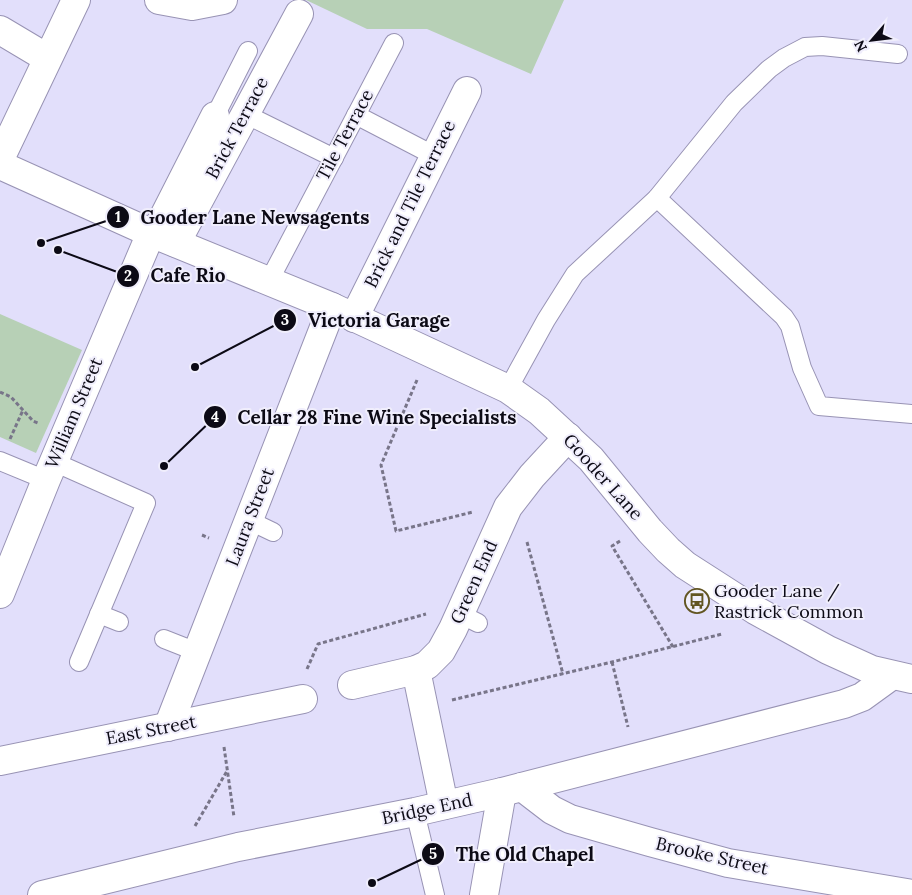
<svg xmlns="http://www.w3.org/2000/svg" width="912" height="895" font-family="Lora,serif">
  <rect width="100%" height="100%" fill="#e2dffb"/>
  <g fill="#b7d0b6">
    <polygon points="306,0 564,0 531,74 427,29 367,29"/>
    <polygon points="0,314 82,350 36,453 0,437"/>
  </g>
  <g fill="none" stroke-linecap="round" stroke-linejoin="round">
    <defs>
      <g id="lane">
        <polyline points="245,114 334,158"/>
        <polyline points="356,115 435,156"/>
        <polyline points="215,116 248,51"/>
        <polyline points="657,198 784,317 790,326 802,368 819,406 912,414"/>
        <polyline points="269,281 394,43"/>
        <polyline points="508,389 546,320 575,274 657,198 734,103 769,69 784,58 805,47 822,46 898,54"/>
        <polyline points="0,461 46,480"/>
        <polyline points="54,462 146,503 79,662"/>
        <polyline points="248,520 273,532"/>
        <polyline points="99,614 119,622"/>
        <polyline points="460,614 478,623"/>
        <polyline points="164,639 197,652"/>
        <polyline points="415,812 435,895"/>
      </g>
      <g id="street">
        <polyline points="159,0 192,6 223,0"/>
        <polyline points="0,30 47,58"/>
        <polyline points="0,159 76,0"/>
        <polyline points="155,234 215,116"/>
        <polyline points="176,243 299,14"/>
        <polyline points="354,318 467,91"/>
        <polyline points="0,594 46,480 151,233"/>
        <polyline points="416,670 444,805"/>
        <polyline points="352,685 416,670 427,665 441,651 453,629 508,507 532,476 568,437"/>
        <polyline points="168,727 332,307"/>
        <polyline points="0,761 303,699"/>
        <polyline points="522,787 552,810 570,819 650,842 728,863 912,894"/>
        <polyline points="42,895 238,847 415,812 502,792 844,704 862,697 891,676"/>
        <polyline points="484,895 502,792"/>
      </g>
      <polyline id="secondary" points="0,165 151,233 332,307 508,389 539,411 591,459 650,531 668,550 685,565 755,610 828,650 872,670 912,679"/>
    </defs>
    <use href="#lane" stroke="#9893b4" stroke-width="20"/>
    <use href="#street" stroke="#9893b4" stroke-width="30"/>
    <use href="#secondary" stroke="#9893b4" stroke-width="30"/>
    <g stroke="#787589" stroke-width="3" stroke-dasharray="4 2.5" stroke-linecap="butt">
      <polyline points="417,380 381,465 396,531 473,512"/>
      <polyline points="0,392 11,397 33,421 38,423"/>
      <polyline points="10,439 23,410"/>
      <polyline points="202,535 209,538"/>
      <polyline points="620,541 612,546 673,647"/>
      <polyline points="527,542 563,674"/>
      <polyline points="612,662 628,727"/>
      <polyline points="307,669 318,644 426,614"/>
      <polyline points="452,700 612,662 722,634"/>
      <polyline points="224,747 234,817"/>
      <polyline points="195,826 227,771"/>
    </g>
    <use href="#lane" stroke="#fff" stroke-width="18"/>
    <use href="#street" stroke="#fff" stroke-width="28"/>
    <use href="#secondary" stroke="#fff" stroke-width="28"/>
  </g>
  <defs>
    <symbol id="bus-ring" viewBox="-11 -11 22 22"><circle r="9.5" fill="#f0eefc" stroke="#625522" stroke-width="1.5"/><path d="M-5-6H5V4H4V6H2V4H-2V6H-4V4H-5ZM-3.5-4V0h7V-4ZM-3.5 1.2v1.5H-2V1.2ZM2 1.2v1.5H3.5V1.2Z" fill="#625522"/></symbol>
  </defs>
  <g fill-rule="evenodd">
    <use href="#bus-ring" x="683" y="587" width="28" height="28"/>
  </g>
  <g text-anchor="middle" stroke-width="4" stroke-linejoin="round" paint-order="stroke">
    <g font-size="18" fill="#0c0a15" stroke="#f0eefc">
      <text transform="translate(237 128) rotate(-62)" y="6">Brick Terrace</text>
      <text transform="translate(345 135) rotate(-62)" y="6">Tile Terrace</text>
      <text transform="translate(410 204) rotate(-64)" y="6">Brick and Tile Terrace</text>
      <text transform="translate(74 413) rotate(-67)" y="6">William Street</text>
      <text transform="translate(603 477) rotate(48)" y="6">Gooder Lane</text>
      <text transform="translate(250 517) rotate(-69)" y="6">Laura Street</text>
      <text transform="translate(474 582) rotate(-66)" y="6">Green End</text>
      <text transform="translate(151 730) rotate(-11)" y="6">East Street</text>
      <text transform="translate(427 809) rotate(-12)" y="6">Bridge End</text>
      <text transform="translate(712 856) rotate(13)" y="6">Brooke Street</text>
    </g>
    <g font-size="18" fill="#0c0a15" stroke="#f0eefc" text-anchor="start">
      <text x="714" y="597">Gooder Lane /<tspan x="714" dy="21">Rastrick Common</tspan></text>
    </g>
  </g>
  <path fill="none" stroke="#0c0a15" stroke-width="2" d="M41 243L118 217M58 250L128 276M195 367L285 320M164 466L215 417M372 883L433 854"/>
  <g fill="#0c0a15" stroke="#f0eefc" stroke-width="2">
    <circle cx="41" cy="243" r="5"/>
    <circle cx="58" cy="250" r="5"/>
    <circle cx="195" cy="367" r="5"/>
    <circle cx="164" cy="466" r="5"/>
    <circle cx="372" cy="883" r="5"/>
    <circle cx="118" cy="217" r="12"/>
    <circle cx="128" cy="276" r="12"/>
    <circle cx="285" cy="320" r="12"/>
    <circle cx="215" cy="417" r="12"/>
    <circle cx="433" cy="854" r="12"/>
  </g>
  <g font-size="15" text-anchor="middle" font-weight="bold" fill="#fff">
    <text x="118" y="222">1</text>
    <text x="128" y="281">2</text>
    <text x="285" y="325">3</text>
    <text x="215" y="422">4</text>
    <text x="433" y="859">5</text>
  </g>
  <g font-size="19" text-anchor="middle" font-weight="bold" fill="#0c0a15" stroke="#f0eefc" stroke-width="4" stroke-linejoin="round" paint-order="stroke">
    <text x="255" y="224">Gooder Lane Newsagents</text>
    <text x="188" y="282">Cafe Rio</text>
    <text x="379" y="327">Victoria Garage</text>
    <text x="377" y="424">Cellar 28 Fine Wine Specialists</text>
    <text x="525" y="861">The Old Chapel</text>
  </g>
  <g transform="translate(872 40) rotate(242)" stroke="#f0eefc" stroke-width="4" paint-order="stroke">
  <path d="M0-4L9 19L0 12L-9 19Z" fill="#0c0a15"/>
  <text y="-8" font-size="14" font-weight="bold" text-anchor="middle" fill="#0c0a15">N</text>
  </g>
</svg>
